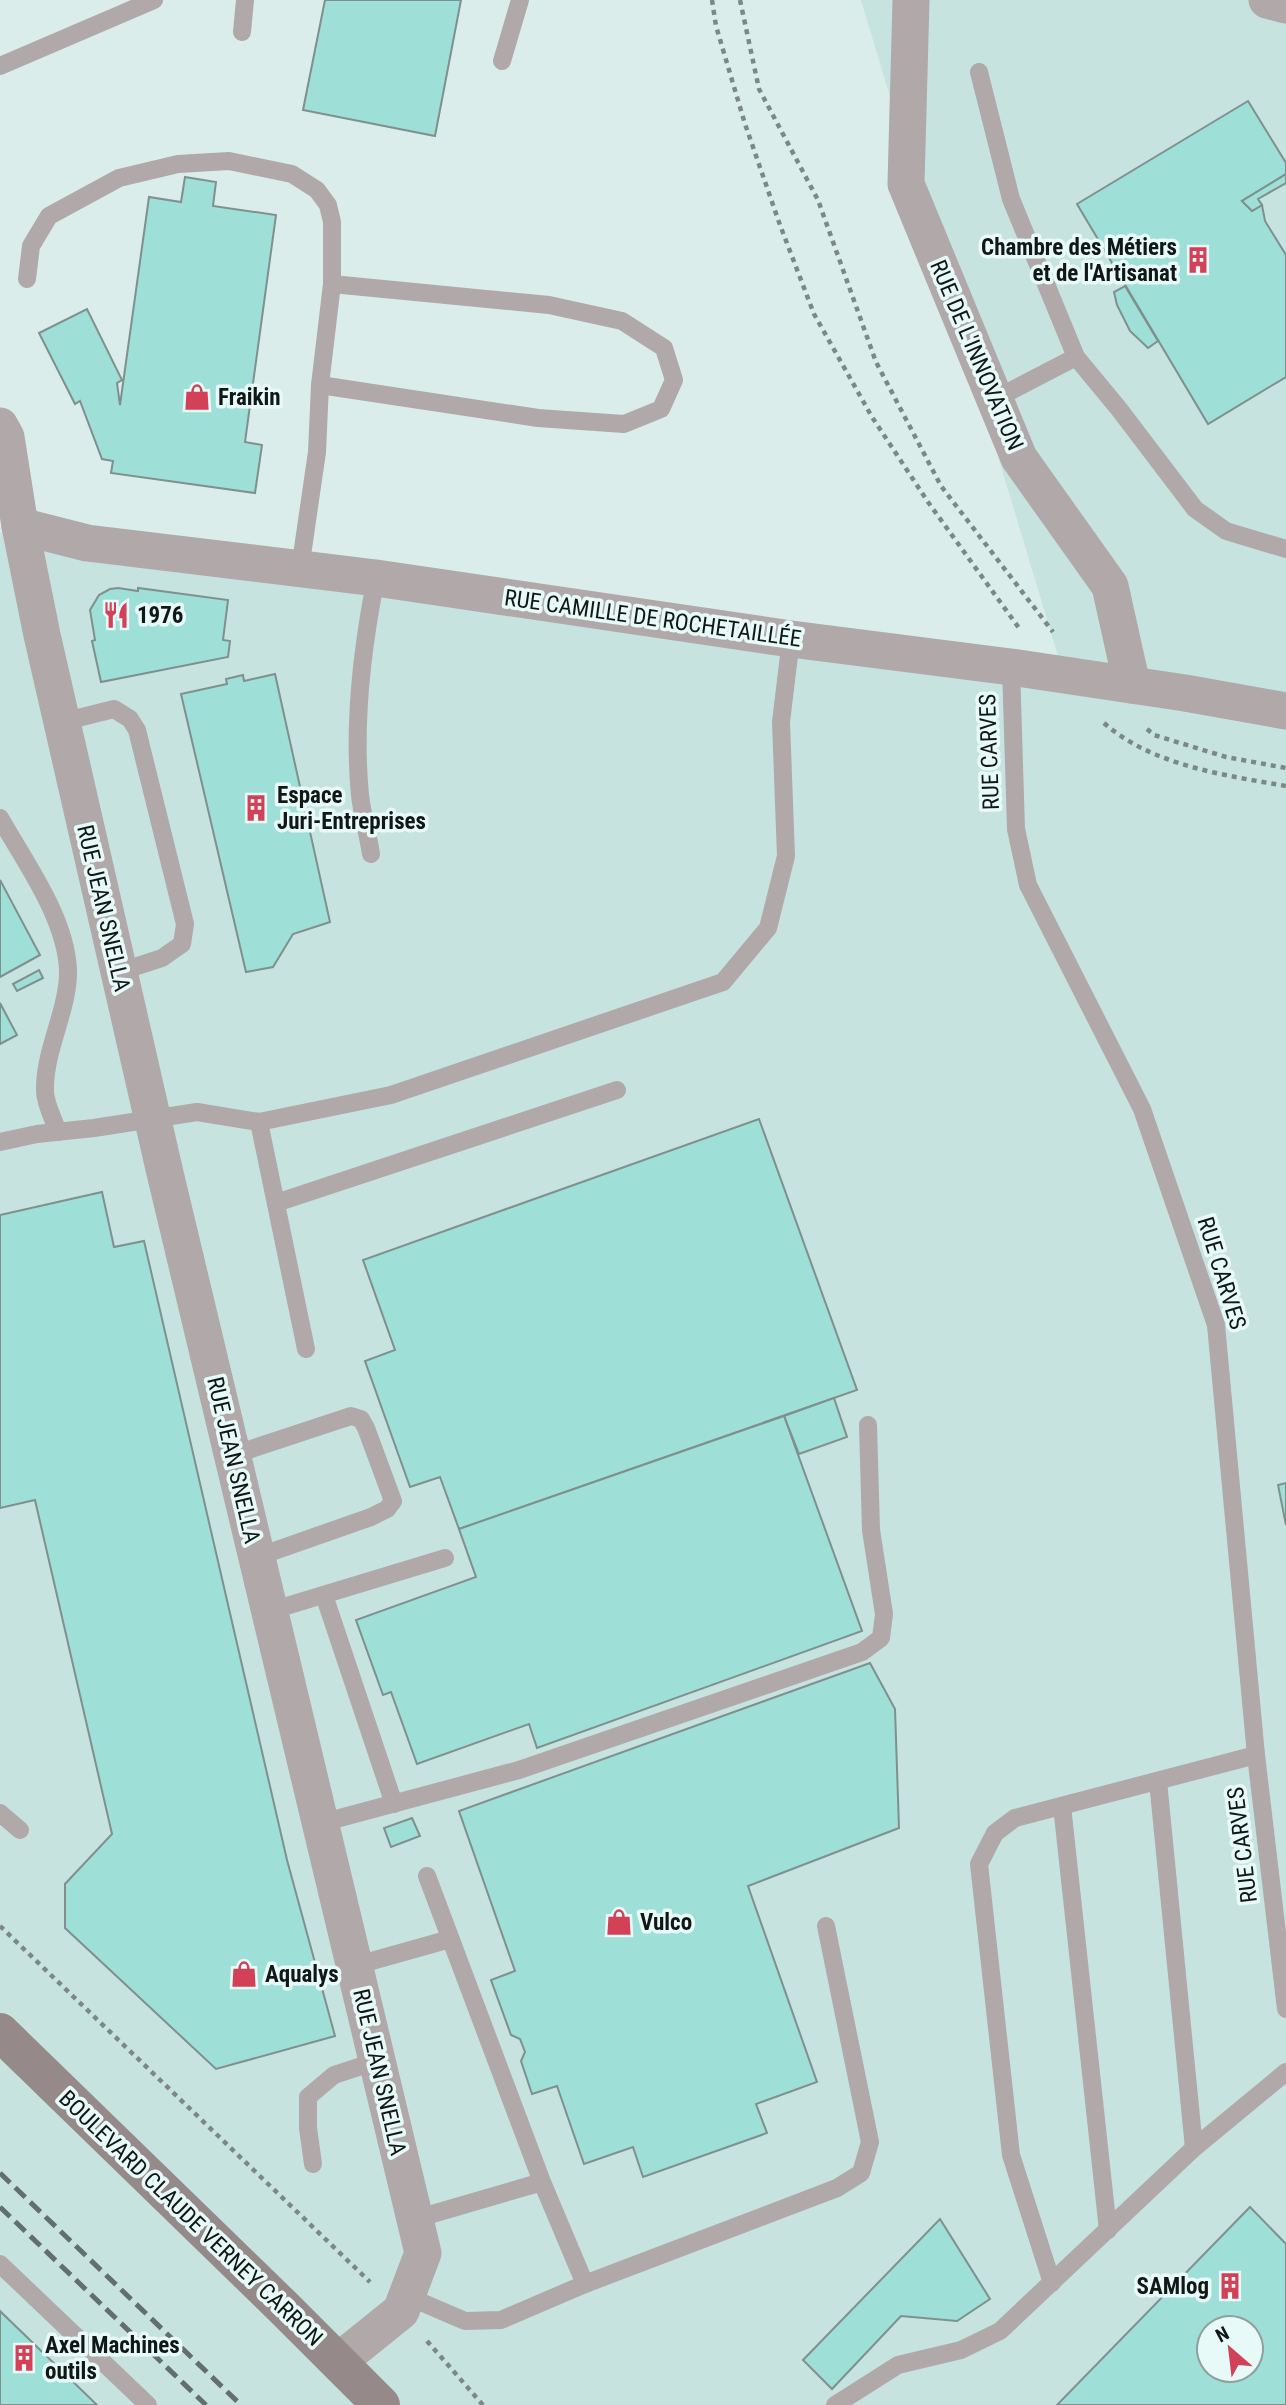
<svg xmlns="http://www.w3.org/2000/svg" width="1286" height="2405" font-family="'Roboto Condensed',sans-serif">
  <rect width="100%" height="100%" fill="#daedea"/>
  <g fill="#c6e3df" fill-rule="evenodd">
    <path d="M861 0H1286V2405H156L0 2254V533L24 521 1064 676ZM1209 2328H1251V2370H1209Z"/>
    <polygon points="0,2272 140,2405 0,2405"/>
  </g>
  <g fill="#9edfd7" stroke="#7f908e" stroke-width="2" fill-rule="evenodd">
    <polygon points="325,0 461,0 435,136 303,110"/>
    <polygon points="1248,101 1286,163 1286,174 1242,201 1252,211 1262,205 1265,221 1286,255 1286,377 1208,424 1077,204"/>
    <polygon points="1286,174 1286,183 1258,199 1262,205 1252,211 1242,201"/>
    <polygon points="185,177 216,182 213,206 276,215 245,442 262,445 255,493 111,473 113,461 102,459 80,401 75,404 39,333 87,309 122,380 117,383 120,405 149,197 181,202"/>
    <polygon points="1125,286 1158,341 1148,348 1130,331 1117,305 1114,292"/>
    <polygon points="118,588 138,591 138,588 228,600 223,640 230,641 228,657 101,682 92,641 95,640 90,610 99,595 110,589"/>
    <polygon points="275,674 330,922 293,934 273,967 246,972 181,694 227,684 226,679 243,675 244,681"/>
    <polygon points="0,880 40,955 0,977"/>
    <polygon points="39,970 43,978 17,991 13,984"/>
    <polygon points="0,1003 17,1035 0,1044"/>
    <polygon points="759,1119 857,1390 459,1529 440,1477 410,1487 365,1361 395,1350 363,1260"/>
    <polygon points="102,1192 114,1247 144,1241 287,1860 335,2036 216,2069 65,1928 65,1884 112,1834 35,1500 0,1508 0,1215"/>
    <polygon points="834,1398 847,1437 799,1454 784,1416"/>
    <polygon points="784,1416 862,1631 537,1748 529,1724 417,1764 391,1692 383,1695 356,1620 476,1577 459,1529"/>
    <polygon points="1286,1483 1286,1525 1278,1485"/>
    <polygon points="870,1663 895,1709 899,1828 748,1886 817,2082 756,2104 767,2133 643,2177 633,2147 584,2164 557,2086 532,2094 521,2061 525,2052 520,2039 511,2035 491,1980 515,1971 459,1811"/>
    <polygon points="412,1818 420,1836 391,1847 384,1828"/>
    <path d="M1250 2207 1286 2244V2405H1057ZM1209 2328H1251V2370H1209Z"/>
    <polygon points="940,2219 990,2299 957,2321 901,2316 832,2389 803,2360"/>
    <polygon points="0,2311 97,2405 0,2405"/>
  </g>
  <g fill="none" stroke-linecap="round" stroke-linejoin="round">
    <g stroke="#7b8886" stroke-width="4.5" stroke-dasharray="5 5" stroke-linecap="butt">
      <polyline points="712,0 716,26 745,124 780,225 814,314 872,417 928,502 1019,628"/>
      <polyline points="740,0 759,89 818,200 876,362 941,486 1053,632"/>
      <path d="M1104 723C1153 766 1224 775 1286 786"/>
      <polyline points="1147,729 1154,735 1226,757 1286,768"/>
      <polyline points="0,1926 370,2282"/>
      <polyline points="427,2341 483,2405"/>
    </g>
    <g stroke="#b0a8a9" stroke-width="18">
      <polyline points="242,32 245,0"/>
      <polyline points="502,61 520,0"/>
      <polyline points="0,66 154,0"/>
      <polyline points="979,72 1011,199 1076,357 1119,409 1195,509 1226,531 1286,549"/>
      <polyline points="27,279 31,246 49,216 119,178 178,164 229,161 292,174 317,190 328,205 332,222 332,284 320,385 317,452 300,569"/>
      <polyline points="320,385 538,418 624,424 661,409 674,380 664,348 622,321 549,305 332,284"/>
      <polyline points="995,399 1076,357"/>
      <polyline points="1011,667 1016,829 1028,885 1142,1109 1216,1325 1256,1755 1286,2009"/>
      <polyline points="62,722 114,709 130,719 137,730 185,924 182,944 162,958 119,972"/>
      <path d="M0 818C25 862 66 918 68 970 69 1009 44 1050 45 1091 45 1104 54 1120 58 1132"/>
      <path d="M371 854C368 834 362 814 360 795 353 723 362 648 376 578"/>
      <polyline points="259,1122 306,1349"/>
      <polyline points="0,1142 37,1134 94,1128 197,1112 259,1122 391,1095 723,982 768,928 786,856 781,722 791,639"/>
      <polyline points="276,1203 617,1090"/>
      <polyline points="233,1455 351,1416 361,1419 366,1428 393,1501 387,1509 371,1517 257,1557"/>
      <polyline points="324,1595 394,1804"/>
      <polyline points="270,1611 445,1558"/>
      <polyline points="1158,1781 1194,2148"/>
      <polyline points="1062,1806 1108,2230"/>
      <polyline points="0,1813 20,1830"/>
      <polyline points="321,1823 519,1770 862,1652 881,1638 884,1614 871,1530 868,1425"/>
      <polyline points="427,1876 542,2182 585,2284 837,2188 861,2173 870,2142 826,1926"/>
      <polyline points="354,1966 450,1939"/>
      <polyline points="313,2164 308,2128 308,2097 334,2075 377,2061"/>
      <polyline points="415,2219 542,2182"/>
      <polyline points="0,2264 148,2405"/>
      <polyline points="1052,2283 1011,2155 979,1864 995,1833 1015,1818 1256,1755"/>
      <polyline points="407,2296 465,2321 501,2320 585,2284"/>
      <polyline points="835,2405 898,2365 961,2350 1000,2331 1194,2148 1286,2072"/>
    </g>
    <g stroke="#b0a8a9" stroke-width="37">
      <polyline points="911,0 906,184 1019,458 1110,586 1132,685"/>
      <polyline points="1267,0 1286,5"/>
      <polyline points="0,426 6,437 20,526 42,635 165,1173 423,2253 401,2311 339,2361"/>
      <polyline points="20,526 87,543 376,578 791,639 1011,667 1185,693 1286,711"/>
    </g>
    <polyline stroke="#95898a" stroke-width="38" points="0,2032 282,2306 381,2405"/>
    <g stroke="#636f6d" stroke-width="5" stroke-dasharray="14 7" stroke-linecap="butt">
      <polyline points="0,2173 241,2405"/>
      <polyline points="0,2207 206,2405"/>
    </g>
  </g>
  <defs>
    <symbol id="building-bare" viewBox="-9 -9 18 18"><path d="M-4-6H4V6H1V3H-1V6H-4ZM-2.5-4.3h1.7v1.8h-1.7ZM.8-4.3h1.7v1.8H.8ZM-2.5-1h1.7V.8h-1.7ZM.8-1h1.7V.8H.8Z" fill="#d24157" stroke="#e7faf8" stroke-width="2.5" paint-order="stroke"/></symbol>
    <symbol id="shop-bare" viewBox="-9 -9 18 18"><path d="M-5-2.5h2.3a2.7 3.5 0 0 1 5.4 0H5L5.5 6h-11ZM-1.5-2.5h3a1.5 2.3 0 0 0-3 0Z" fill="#d24157" stroke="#e7faf8" stroke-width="2.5" paint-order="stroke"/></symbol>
    <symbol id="restaurant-bare" viewBox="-9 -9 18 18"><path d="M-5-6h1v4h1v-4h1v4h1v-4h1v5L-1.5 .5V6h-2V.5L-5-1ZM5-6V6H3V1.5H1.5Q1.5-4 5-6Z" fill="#d24157" stroke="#e7faf8" stroke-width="2.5" paint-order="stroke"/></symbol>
  </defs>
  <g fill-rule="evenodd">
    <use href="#building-bare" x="1179" y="241" width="38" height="38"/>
    <use href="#shop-bare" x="178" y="378" width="38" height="38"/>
    <use href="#restaurant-bare" x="97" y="596" width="38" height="38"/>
    <use href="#building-bare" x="237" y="789" width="38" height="38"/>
    <use href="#shop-bare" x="600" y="1903" width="38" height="38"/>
    <use href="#shop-bare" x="225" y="1955" width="38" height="38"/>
    <use href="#building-bare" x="1211" y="2267" width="38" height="38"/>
    <use href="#building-bare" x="5" y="2339" width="38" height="38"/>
  </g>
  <g text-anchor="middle" stroke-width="7" stroke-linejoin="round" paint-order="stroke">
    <g font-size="23" font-weight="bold" fill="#101716" stroke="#e7faf8" text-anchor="start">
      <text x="1177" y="255" text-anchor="end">Chambre des Métiers<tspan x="1177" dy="26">et de l'Artisanat</tspan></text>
      <text x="218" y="405">Fraikin</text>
      <text x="137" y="623">1976</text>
      <text x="277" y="803">Espace<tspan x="277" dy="26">Juri-Entreprises</tspan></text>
      <text x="640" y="1930">Vulco</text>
      <text x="265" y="1982">Aqualys</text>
      <text x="1209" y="2294" text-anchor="end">SAMlog</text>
      <text x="45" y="2353">Axel Machines<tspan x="45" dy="26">outils</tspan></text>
    </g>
    <g font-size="23" fill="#101716" stroke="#e7faf8">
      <text transform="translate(977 355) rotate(67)" y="8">RUE DE L'INNOVATION</text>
      <text transform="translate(653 618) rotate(8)" y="8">RUE CAMILLE DE ROCHETAILLÉE</text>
      <text transform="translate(989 752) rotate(-92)" y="8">RUE CARVES</text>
      <text transform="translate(104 908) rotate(77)" y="8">RUE JEAN SNELLA</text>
      <text transform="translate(1222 1273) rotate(73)" y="8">RUE CARVES</text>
      <text transform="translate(234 1460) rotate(77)" y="8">RUE JEAN SNELLA</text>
      <text transform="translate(1242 1845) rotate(-97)" y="8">RUE CARVES</text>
      <text transform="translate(380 2072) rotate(77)" y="8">RUE JEAN SNELLA</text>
      <text transform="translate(191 2218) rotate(44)" y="8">BOULEVARD CLAUDE VERNEY CARRON</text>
    </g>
  </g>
  <g transform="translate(1230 2349) rotate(332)"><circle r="33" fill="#e7faf8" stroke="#919f9e" stroke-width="2"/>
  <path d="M0-5L12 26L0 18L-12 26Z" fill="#d24157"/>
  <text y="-10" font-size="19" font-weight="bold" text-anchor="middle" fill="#101716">N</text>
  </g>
</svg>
